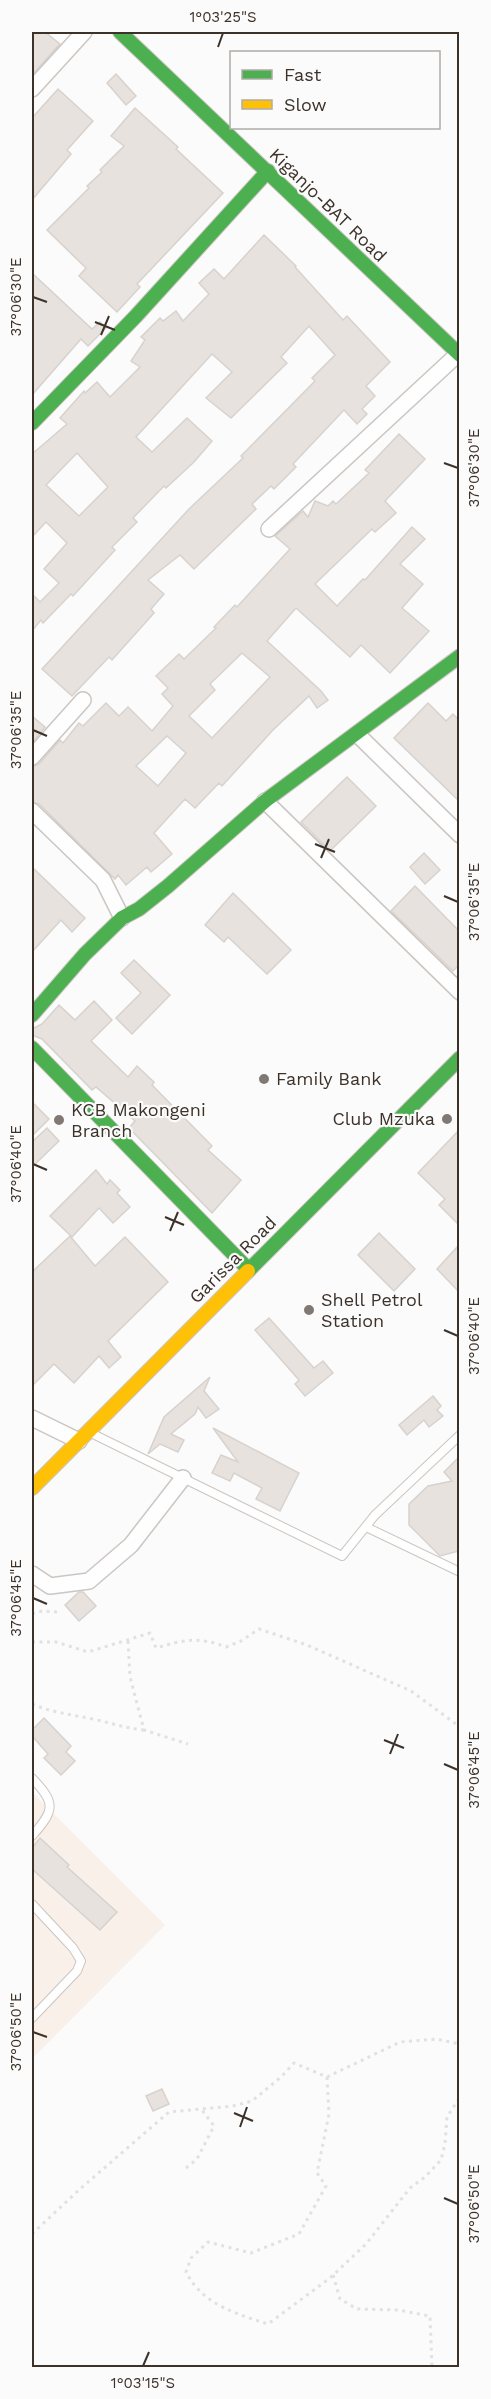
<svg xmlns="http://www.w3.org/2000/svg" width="491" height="2399" font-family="'Work Sans',sans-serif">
  <rect width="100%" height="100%" fill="#fbfbfb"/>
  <polygon fill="#f8f0e9" points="32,1792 165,1925 32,2059"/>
  <g fill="#e8e2de" stroke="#d7d2ce" stroke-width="1.5" fill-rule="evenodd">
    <polygon points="32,32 45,32 60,44 32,75"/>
    <polygon points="116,74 136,96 126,105 107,83"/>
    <polygon points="58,89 93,121 67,150 71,154 32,200 32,118"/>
    <polygon points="135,108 178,147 176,149 223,193 137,284 140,287 117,312 79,276 86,268 47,230 89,188 87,186 102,172 100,170 124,146 111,136"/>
    <path d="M264 235 296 266 295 267 343 320 347 316 390 362 366 386 375 396 362 409 367 414 357 424 344 410 293 464 296 467 274 489 271 486 252 504 256 509 194 569 180 555 148 580 164 594 151 609 154 613 112 660 109 657 72 696 42 669 189 509 243 458 241 456 315 381 312 378 335 355 309 326 281 357 287 363 231 418 206 398 232 372 212 354 136 437 152 452 187 418 212 441 194 462 166 488 164 486 133 518 137 522 112 547 115 550 73 596 71 594 43 623 41 620 32 631V594L40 602 59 583 44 569 67 543 46 522 32 537V454L67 424 60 418 84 391 85 393 97 382 110 397 140 367 131 361 145 340 141 337 160 318 163 321 176 311 183 321 209 294 199 283 214 269 224 279ZM77 453 108 487 79 516 46 485Z"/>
    <polygon points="32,273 92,329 100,322 106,328 88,346 81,339 32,395"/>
    <path d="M399 434 425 459 385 501 396 513 375 532 372 529 315 584 337 606 363 579 365 580 412 527 425 539 400 564 423 584 402 608 429 631 390 673 361 645 350 657 296 608 267 641 321 691 328 700 317 708 309 696 273 730 222 786 219 783 195 808 185 799 154 833 172 854 151 872 147 867 126 885 118 875 115 879 39 804 32 802V767L39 764 60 740 63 743 79 723 83 726 106 703 119 716 128 707 152 731 173 706 162 694 168 688 156 676 179 654 184 659 216 628 214 627 235 605 237 607 290 549 275 536 303 511 308 517 315 501 328 506 333 501 336 504 369 473 365 470ZM242 653 270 677 212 738 189 716 215 690 210 684ZM167 736 186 753 158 786 136 766Z"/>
    <polygon points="428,703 446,721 453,714 459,720 459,801 394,738"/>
    <polygon points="32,716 45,727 32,743"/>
    <polygon points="347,777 376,806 330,851 301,822"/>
    <polygon points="424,853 440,870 425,884 410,867"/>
    <polygon points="32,867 85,918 72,932 61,920 32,952"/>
    <polygon points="415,886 459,931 459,965 453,971 391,911"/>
    <polygon points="233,893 291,950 267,974 228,937 224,942 205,925"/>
    <polygon points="134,960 170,995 132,1034 116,1018 141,993 121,973"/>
    <polygon points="94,1001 112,1020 91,1041 128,1077 137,1066 154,1082 152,1085 212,1146 208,1150 241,1180 212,1213 129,1128 135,1121 96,1087 92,1090 42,1039 32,1035 32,1029 42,1024 59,1005 75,1020"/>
    <polygon points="32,1102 49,1119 32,1136"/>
    <polygon points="47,1128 59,1141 32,1167 32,1142"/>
    <polygon points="459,1130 459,1225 439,1205 445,1199 418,1173"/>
    <polygon points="96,1170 107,1184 110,1180 120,1190 117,1193 130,1207 113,1223 99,1208 72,1237 50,1216"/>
    <polygon points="379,1233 415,1269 394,1291 358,1255"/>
    <polygon points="70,1236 95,1266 125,1237 168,1282 108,1341 121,1357 109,1368 99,1356 74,1383 54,1364 32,1386 32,1272"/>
    <polygon points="459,1245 459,1292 437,1269"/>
    <polygon points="269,1318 314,1368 323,1361 333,1373 305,1396 295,1384 299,1380 255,1330"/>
    <polygon points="210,1377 204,1391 219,1409 206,1418 198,1407 195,1414 171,1434 184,1440 178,1452 160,1444 148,1454 164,1417"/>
    <polygon points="433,1396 441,1406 437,1410 443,1416 429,1427 424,1420 407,1435 399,1425"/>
    <polygon points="213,1428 299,1473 280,1511 256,1499 262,1488 234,1473 230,1481 212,1473 221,1455 238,1462"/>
    <polygon points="459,1457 459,1551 440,1556 409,1525 409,1504 428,1486 452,1481 444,1472"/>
    <polygon points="79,1592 83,1592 96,1606 79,1621 65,1605"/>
    <polygon points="44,1718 71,1746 66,1752 75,1761 61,1775 44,1758 48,1754 32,1736 32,1730"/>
    <polygon points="40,1838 69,1865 67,1867 117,1912 100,1930 32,1869 32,1848"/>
    <polygon points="162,2089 169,2104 153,2111 146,2096"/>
  </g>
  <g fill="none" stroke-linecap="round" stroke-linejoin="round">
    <defs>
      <g id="lane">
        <polyline points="95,1435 342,1556 375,1515 460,1435"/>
        <polyline points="366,1527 460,1572"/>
        <path d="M32 1778C56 1803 55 1810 32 1836"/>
        <polyline points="32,1904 73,1948 81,1961 77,1971 32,2018"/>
      </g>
      <g id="street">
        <polyline points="32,89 84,32"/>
        <polyline points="269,529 458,354"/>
        <polyline points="357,734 460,835"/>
        <polyline points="32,757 83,700"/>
        <polyline points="265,801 460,992"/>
        <polyline points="32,811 103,880 122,918"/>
        <polyline points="32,1418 79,1441"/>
        <polyline points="32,1574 50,1586 89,1581 131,1545 183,1478"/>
      </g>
      <g id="fast">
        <polyline points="120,32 460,355"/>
        <polyline points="32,423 136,316 268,171"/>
        <polyline points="32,1015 85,954 122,918 139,909 168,886 265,801 460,656"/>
        <polyline points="32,1048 249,1270"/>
        <polyline points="248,1271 460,1058"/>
      </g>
      <polyline id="slow" points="32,1488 248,1271"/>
    </defs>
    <use href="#lane" stroke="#cbc6c2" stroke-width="10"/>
    <use href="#street" stroke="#cbc6c2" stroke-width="18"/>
    <use href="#fast" stroke="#cbc6c2" stroke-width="16"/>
    <use href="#slow" stroke="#cbc6c2" stroke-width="16"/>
    <g stroke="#e2e1e1" stroke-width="3" stroke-dasharray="3 4.5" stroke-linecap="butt">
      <polyline points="32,1614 42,1611 57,1612"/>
      <polyline points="128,1641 130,1677 144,1730 188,1744"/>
      <path d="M32 1642H56L88 1652 150 1633 156 1648C183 1640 198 1636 226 1647L241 1641 259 1629 307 1645 411 1691 460 1727"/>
      <path d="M32 1704C53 1713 75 1715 97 1720 115 1724 125 1728 144 1730"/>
      <polyline points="327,2077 400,2042 436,2039 460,2044"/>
      <polyline points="186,2168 197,2159 214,2126 202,2110"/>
      <path d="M32 2234 80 2189 169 2112 233 2106 252 2101 281 2077 294 2063 327 2077 329 2114 317 2173 326 2186 299 2234 251 2253 208 2242 191 2258 186 2272C202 2304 236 2314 268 2324L330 2278 366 2244 410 2188 425 2177 441 2160 445 2144 447 2117 460 2097"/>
      <polyline points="333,2275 340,2299 357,2309 398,2310 430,2316 432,2368"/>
    </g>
    <use href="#lane" stroke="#fefefe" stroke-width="8"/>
    <use href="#street" stroke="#fefefe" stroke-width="15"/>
    <use href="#fast" stroke="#4caf50" stroke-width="14"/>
    <use href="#slow" stroke="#ffc107" stroke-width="14"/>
  </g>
  <path fill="none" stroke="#3d322a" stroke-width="2" d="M218 47 223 33M33 297 47 302M95 322 115 330M101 335 109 316M444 463 458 468M33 730 47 736M315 844 335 852M321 858 329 839M444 896 458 902M33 1164 47 1170M165 1217 184 1225M170 1231 178 1212M444 1330 458 1336M33 1598 47 1604M384 1740 404 1748M390 1754 398 1734M444 1764 458 1770M33 2032 47 2037M234 2113 253 2121M240 2127 247 2107M444 2198 458 2204M143 2366 149 2352"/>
  <g fill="#807873" stroke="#fbfbfb" stroke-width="2">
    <circle cx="264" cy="1079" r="6"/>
    <circle cx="447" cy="1119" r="6"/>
    <circle cx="59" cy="1120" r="6"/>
    <circle cx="309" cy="1310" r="6"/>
  </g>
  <g text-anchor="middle" stroke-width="4.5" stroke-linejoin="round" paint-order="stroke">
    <g font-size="18" fill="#3d322a" stroke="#fbfbfb">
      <text transform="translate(328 205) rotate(44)" y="6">Kiganjo-BAT Road</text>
      <text transform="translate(233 1260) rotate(-45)" y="6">Garissa Road</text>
    </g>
    <g font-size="18" fill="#3d322a" stroke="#fbfbfb" text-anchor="start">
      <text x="276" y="1085">Family Bank</text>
      <text x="71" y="1116">KCB Makongeni<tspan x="71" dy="21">Branch</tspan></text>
      <text x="435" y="1125" text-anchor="end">Club Mzuka</text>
      <text x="321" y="1306">Shell Petrol<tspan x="321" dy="21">Station</tspan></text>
    </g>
  </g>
  <rect width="491" height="2399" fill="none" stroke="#fbfbfb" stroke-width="66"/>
  <rect x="230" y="51" width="210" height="78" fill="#fbfbfb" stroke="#afaba7" stroke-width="1.5"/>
  <rect x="242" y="70" width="30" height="9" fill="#4caf50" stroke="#afaba7" stroke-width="1.5"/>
  <text x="284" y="81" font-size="18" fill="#3d322a">Fast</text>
  <rect x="242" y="100" width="30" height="9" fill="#ffc107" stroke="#afaba7" stroke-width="1.5"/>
  <text x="284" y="111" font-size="18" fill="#3d322a">Slow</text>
  <rect x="33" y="33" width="425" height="2333" fill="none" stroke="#3d322a" stroke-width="2"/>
  <g font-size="15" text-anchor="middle" fill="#3d322a">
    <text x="223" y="22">1°03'25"S</text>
    <text transform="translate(16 297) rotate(-90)" y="5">37°06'30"E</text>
    <text transform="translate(474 468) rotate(-90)" y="5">37°06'30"E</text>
    <text transform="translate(16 730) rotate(-90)" y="5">37°06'35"E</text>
    <text transform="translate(474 902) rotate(-90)" y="5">37°06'35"E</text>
    <text transform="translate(16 1164) rotate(-90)" y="5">37°06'40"E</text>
    <text transform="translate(474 1336) rotate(-90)" y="5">37°06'40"E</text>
    <text transform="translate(16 1598) rotate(-90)" y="5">37°06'45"E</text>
    <text transform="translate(474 1770) rotate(-90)" y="5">37°06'45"E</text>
    <text transform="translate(16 2032) rotate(-90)" y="5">37°06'50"E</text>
    <text transform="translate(474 2204) rotate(-90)" y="5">37°06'50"E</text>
    <text x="143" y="2388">1°03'15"S</text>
  </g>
</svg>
